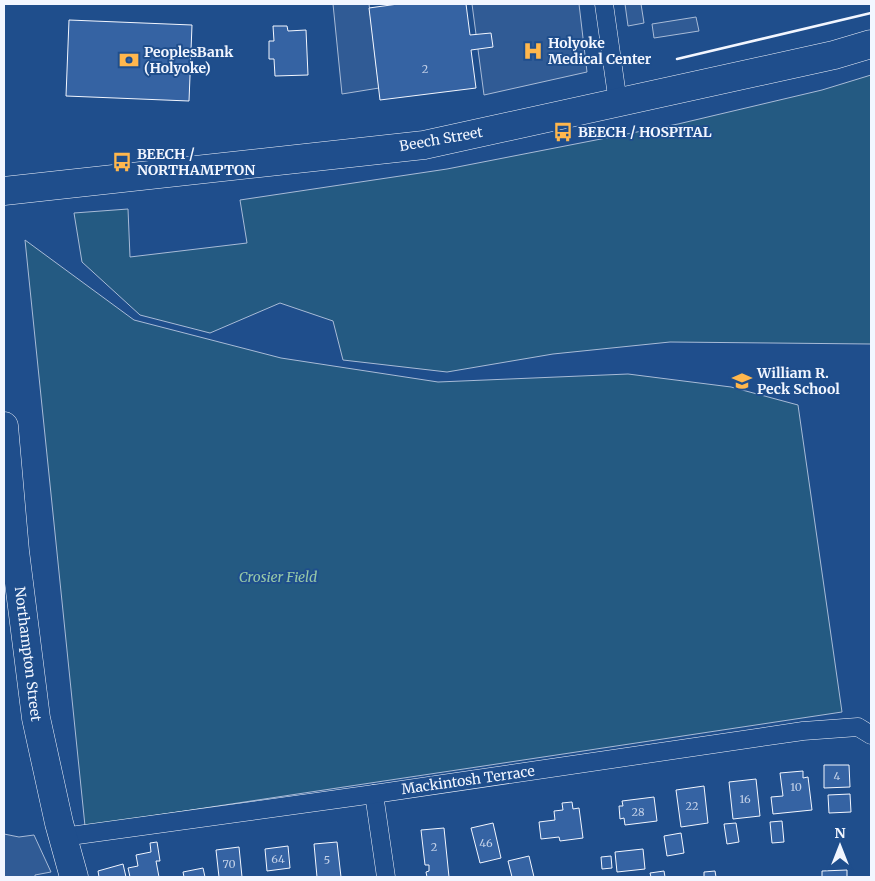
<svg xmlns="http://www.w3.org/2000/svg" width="875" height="881" font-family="Merriweather,serif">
  <rect width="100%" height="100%" fill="#1f4e8c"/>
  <g fill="#245a82" stroke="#a8bbd7">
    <polygon points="871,75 871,344 670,342 553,354 447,372 343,360 333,321 280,303 210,333 140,315 82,262 74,213 128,209 130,257 247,243 240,200 447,169 678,124 822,90"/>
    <polygon points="25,240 134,320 281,358 438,382 628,374 731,387 798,405 842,712 85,826"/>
  </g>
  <g fill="#305b95" stroke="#a8bbd7">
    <polygon points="333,4 369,4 379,88 342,94"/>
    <polygon points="472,4 579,4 587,72 484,95"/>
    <polygon points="625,4 641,4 644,23 628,26"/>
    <polygon points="696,17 699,31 654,38 652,24"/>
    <polygon points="4,834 19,837 34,835 51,872 35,875 35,877 4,877"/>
  </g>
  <g fill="#3563a3" stroke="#f2f6ff">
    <polygon points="398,4 466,4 470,35 491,33 493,47 471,50 476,88 380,100 369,8"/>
    <polygon points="69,20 192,25 189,101 66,96"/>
    <polygon points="273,26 287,26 288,31 306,30 308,75 275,76 274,59 269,59 269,41 274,41"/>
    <polygon points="824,765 849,765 850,787 824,788"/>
    <polygon points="803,771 803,778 808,777 812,810 773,814 771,797 783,796 780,773"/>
    <polygon points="756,779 760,816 733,819 729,782"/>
    <polygon points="704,786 708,823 681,827 676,790"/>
    <polygon points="850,794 851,812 829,813 828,795"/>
    <polygon points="654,797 657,821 625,825 624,818 620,819 619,806 623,806 622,801"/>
    <polygon points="572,802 573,809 579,808 583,838 560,841 559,837 541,839 539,822 555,820 554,811 563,810 562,803"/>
    <polygon points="782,821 784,842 772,843 770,822"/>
    <polygon points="493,823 501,858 480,863 471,828"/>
    <polygon points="736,823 739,842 727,844 724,824"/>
    <polygon points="444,828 449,877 427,877 426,872 429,871 429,865 425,865 421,830"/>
    <polygon points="681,833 684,853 667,856 664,836"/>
    <polygon points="157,842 160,861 156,861 159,877 130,877 128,868 138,866 136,855 151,852 150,843"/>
    <polygon points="337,842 341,877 317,877 314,844"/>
    <polygon points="288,846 290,868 267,871 265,849"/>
    <polygon points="239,847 242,877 219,877 216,850"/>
    <polygon points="643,849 645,869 617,872 615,852"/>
    <polygon points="529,856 534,877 512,877 508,861"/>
    <polygon points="611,856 612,868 602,869 601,857"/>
    <polygon points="123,864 126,877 99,877 98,871"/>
    <polygon points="203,868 205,877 184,877 183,872"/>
    <polygon points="847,870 847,877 822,877 822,871"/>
    <polygon points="664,871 665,877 651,877 650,873"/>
    <polygon points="715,871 716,877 704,877 704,872"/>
  </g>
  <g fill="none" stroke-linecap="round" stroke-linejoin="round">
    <defs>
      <g id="minor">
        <polyline points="604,4 618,103"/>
        <polyline points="374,794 386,877"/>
        <polyline points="63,837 374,794 803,731 858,727 871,735"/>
      </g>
      <g id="primary">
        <polyline points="4,191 424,145 834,55 871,44"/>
        <polyline points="4,426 15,551 36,718 59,823 74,877"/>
      </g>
    </defs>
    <use href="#minor" stroke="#f2f6ff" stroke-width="19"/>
    <use href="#primary" stroke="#f2f6ff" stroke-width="29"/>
    <use href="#minor" stroke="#1f4e8c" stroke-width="18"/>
    <use href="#primary" stroke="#1f4e8c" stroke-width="28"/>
    <polyline stroke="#f2f6ff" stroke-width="2.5" points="677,59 871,13"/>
  </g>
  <defs>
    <symbol id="hospital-bare" viewBox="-9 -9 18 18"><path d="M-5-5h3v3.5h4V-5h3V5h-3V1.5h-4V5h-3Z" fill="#ffb74d" stroke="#1f4e8c" stroke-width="2.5" paint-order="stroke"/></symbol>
    <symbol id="bank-bare" viewBox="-9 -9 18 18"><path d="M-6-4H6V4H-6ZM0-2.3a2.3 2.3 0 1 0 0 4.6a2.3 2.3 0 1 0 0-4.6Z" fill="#ffb74d" stroke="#1f4e8c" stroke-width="2.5" paint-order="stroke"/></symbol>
    <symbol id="bus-bare" viewBox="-9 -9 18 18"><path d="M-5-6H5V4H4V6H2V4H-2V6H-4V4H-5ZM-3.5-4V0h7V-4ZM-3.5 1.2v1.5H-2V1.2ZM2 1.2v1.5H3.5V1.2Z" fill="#ffb74d" stroke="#1f4e8c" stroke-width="2.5" paint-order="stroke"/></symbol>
    <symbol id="school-bare" viewBox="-9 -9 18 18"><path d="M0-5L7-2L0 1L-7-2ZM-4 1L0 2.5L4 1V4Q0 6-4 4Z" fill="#ffb74d" stroke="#1f4e8c" stroke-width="2.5" paint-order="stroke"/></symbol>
  </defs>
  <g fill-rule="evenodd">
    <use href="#hospital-bare" x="519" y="37" width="28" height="28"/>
    <use href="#bank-bare" x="115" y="46" width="28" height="28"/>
    <use href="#bus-bare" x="549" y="118" width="28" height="28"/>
    <use href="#bus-bare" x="108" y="148" width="28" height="28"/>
    <use href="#school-bare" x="728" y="367" width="28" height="28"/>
  </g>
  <g text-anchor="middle" stroke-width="4" stroke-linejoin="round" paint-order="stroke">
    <g font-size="11" fill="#c3d1e8">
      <text x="425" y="73">2</text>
      <text x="837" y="780">4</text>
      <text x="796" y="791">10</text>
      <text x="745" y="803">16</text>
      <text x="692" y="810">22</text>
      <text x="638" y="816">28</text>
      <text x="486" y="847">46</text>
      <text x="434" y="851">2</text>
      <text x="278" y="863">64</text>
      <text x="327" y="864">5</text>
      <text x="229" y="868">70</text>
    </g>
    <g font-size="14" font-weight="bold" fill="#f2f6ff" stroke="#1f4e8c" text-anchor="start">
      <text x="548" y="48">Holyoke<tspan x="548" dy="16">Medical Center</tspan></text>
      <text x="144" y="57">PeoplesBank<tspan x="144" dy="16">(Holyoke)</tspan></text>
      <text x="578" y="137">BEECH / HOSPITAL</text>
      <text x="137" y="159">BEECH /<tspan x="137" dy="16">NORTHAMPTON</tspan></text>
      <text x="757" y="378">William R.<tspan x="757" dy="16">Peck School</tspan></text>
    </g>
    <g font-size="14" fill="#f2f6ff" stroke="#1f4e8c">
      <text transform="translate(441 139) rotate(-10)" y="5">Beech Street</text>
      <text transform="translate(28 654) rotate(83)" y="5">Northampton Street</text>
      <text transform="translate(468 780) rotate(-8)" y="5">Mackintosh Terrace</text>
    </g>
    <g font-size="14" font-style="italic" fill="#97c8a6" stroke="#1f4e8c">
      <text x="278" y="582">Crosier Field</text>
    </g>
  </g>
  <rect width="875" height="881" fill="none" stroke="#f2f6ff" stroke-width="10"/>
  <g transform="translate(840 846)" stroke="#1f4e8c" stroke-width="4" paint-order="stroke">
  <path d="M0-4L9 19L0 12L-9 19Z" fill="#f2f6ff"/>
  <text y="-8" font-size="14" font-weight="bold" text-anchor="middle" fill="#f2f6ff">N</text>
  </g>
</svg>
